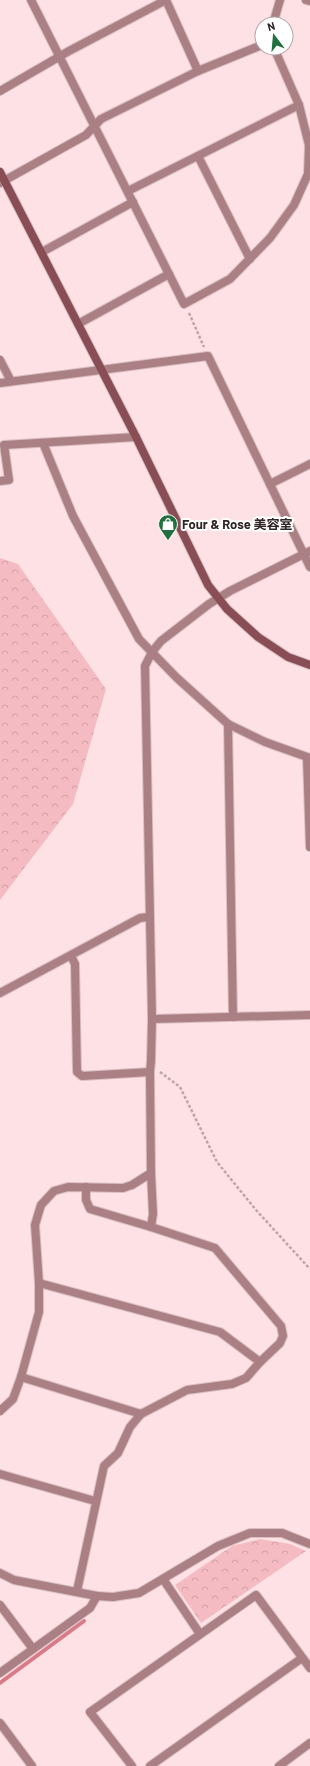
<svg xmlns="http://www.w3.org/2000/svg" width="310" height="1766" font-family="Barlow,'Noto Sans JP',sans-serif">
  <defs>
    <pattern id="forest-crowns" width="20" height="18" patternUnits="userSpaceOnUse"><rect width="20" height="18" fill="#f4bcc2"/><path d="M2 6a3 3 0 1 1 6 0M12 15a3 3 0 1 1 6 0" fill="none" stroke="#d2a1a7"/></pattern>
  </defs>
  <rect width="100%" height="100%" fill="#fee1e4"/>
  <g fill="url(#forest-crowns)">
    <polygon points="0,558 18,564 106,689 73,804 0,900"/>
    <polygon points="260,1539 290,1544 306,1551 201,1623 175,1585 232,1546"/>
  </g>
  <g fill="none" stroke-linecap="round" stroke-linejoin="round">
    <polyline stroke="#d97a89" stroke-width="4" points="0,1683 84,1621"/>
    <defs>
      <g id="street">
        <polyline points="31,0 184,304 230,279 270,238 294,205 308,174 309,145 299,105 274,48"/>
        <polyline points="166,0 198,71"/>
        <polyline points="306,0 310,1"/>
        <polyline points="273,24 280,0"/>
        <polyline points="0,91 69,51 166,0"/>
        <polyline points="198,156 250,259"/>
        <polyline points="0,183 86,135 101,119 198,71 262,45"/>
        <polyline points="128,191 299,105"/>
        <polyline points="42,252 133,202"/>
        <polyline points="78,324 169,274"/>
        <polyline points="0,360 11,381"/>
        <polyline points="0,383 208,356 310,567"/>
        <polyline points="43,443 73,516 139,639 177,678 228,724 265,742 310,758"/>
        <polyline points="0,481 9,480 4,445 136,437"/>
        <polyline points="270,484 310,464"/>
        <polyline points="228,724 233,1017"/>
        <polyline points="307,758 310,847"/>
        <polyline points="71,956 75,964 77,1072 82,1076 150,1072"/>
        <polyline points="0,993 140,918 149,917"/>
        <polyline points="152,1019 310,1015"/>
        <polyline points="86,1187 86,1200 90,1209 151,1227"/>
        <polyline points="39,1283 220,1332 260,1362"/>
        <polyline points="21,1377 141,1414"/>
        <polyline points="0,1411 13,1399 21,1377 39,1312 39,1283 35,1225 41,1205 54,1191 68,1187 123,1188 132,1185 151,1173 150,1072 151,1061 152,1019 145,666 152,652 161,641 209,604 230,591 310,551"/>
        <polyline points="0,1474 95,1501"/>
        <polyline points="0,1573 14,1580 97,1596 113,1597 139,1593 218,1546 250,1533 282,1533 310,1544"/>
        <polyline points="163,1579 200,1634"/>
        <polyline points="77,1591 104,1466 118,1453 130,1427 141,1414 187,1390 232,1384 246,1378 260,1362 280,1343 283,1336 281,1326 215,1248 151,1227 153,1214 151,1173"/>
        <polyline points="0,1605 33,1649"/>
        <polyline points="0,1673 90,1608 97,1596"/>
        <polyline points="0,1723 32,1766"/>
        <polyline points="132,1766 90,1712 256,1595 310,1668"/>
        <polyline points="150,1766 302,1658"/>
        <polyline points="279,1766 310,1743"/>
      </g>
      <polyline id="secondary" points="0,172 136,437 208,585 227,609 258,637 288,657 310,665"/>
    </defs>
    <use href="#street" stroke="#d9bfc2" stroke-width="10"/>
    <use href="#secondary" stroke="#d9bfc2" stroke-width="10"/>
    <g stroke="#bda6a8" stroke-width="2.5" stroke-dasharray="3 2" stroke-linecap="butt">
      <polyline points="189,313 204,347"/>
      <polyline points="160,1072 180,1087 217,1162 256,1210 310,1269"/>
    </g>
    <use href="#street" stroke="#ab8085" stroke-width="8"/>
    <use href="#secondary" stroke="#894d56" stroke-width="8"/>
  </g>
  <defs>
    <symbol id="shop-pin" viewBox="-11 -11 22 30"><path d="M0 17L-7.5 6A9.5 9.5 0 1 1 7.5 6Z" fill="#22703f" stroke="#fff"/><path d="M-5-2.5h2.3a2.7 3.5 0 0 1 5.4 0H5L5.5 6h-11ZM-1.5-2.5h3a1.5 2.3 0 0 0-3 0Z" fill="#fff"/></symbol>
  </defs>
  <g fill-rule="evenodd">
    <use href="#shop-pin" x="157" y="513" width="22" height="30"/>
  </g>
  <g text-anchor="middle" stroke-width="4" stroke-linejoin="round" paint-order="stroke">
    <g font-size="13" font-weight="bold" fill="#312627" stroke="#fff" text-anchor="start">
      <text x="182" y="529">Four &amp; Rose 美容室</text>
    </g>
  </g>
  <g transform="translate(274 36) rotate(344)"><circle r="19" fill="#ffffff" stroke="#ada8a9"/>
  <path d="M0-3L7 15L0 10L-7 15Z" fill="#22703f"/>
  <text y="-6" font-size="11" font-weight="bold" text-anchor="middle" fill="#312627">N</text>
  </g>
</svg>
